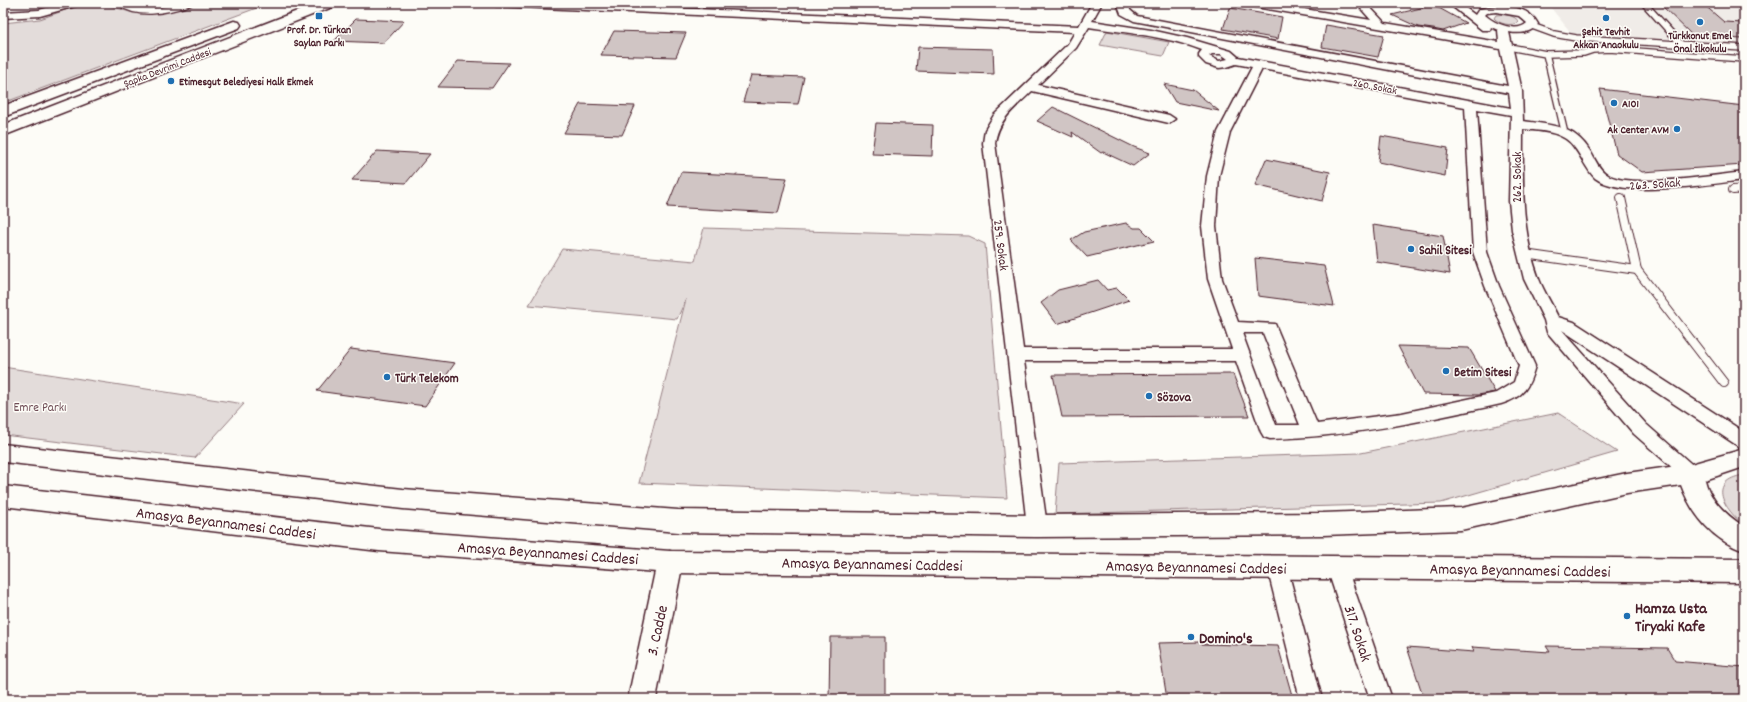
<svg xmlns="http://www.w3.org/2000/svg" width="1747" height="702" font-family="Dekko,sans-serif">
  <rect width="100%" height="100%" fill="#fdfcf7"/>
  <filter id="ink" filterUnits="userSpaceOnUse"><feTurbulence type="fractalNoise" baseFrequency=".025" numOctaves="2"/><feDisplacementMap in="SourceGraphic" scale="8" xChannelSelector="R" yChannelSelector="G"/><feConvolveMatrix kernelMatrix="1 2 1 2 8 2 1 2 1" color-interpolation-filters="sRGB"/></filter>
  <g filter="url(#ink)">
    <polygon fill="#f0ece8" points="1547,3 1744,3 1744,45 1572,34"/>
    <g fill="#e3dcda" stroke="#967e82">
      <polygon points="85,3 101,3 133,13 157,12 196,3 270,3 3,103 3,23 40,19"/>
      <path d="M1496 15C1504 14 1515 15 1519 22 1511 27 1499 24 1494 18Z"/>
      <polygon points="1107,31 1169,42 1163,56 1100,45"/>
      <polygon points="704,228 968,236 985,244 1007,498 639,483 686,299 677,319 529,305 562,249 695,261"/>
      <polygon points="3,368 3,367 244,404 195,458 3,435"/>
      <polygon points="1558,413 1617,452 1441,503 1055,514 1059,463 1361,453"/>
      <path d="M1744 475V525C1724 509 1706 481 1744 475Z"/>
    </g>
    <g fill="#d0c5c4" stroke="#4a1f2b">
      <polygon points="1659,3 1702,3 1724,22 1744,23 1744,39 1694,37"/>
      <polygon points="1429,6 1439,8 1466,23 1443,31 1433,29 1418,27 1392,15"/>
      <polygon points="1230,8 1282,17 1278,39 1223,29"/>
      <polygon points="356,19 404,21 384,43 334,41"/>
      <polygon points="1326,25 1384,35 1378,57 1322,47"/>
      <polygon points="614,31 686,33 676,57 601,55"/>
      <polygon points="918,47 993,49 994,74 916,71"/>
      <polygon points="458,61 509,63 492,88 438,87"/>
      <polygon points="751,75 804,77 798,104 743,102"/>
      <polygon points="1164,84 1193,90 1219,111 1175,102"/>
      <polygon points="1600,89 1744,106 1744,165 1642,172 1617,154"/>
      <polygon points="580,104 635,106 622,135 564,133"/>
      <polygon points="1053,107 1134,147 1150,153 1133,166 1103,152 1101,153 1072,132 1073,137 1037,121"/>
      <polygon points="876,123 933,125 932,156 872,154"/>
      <polygon points="1381,136 1448,148 1445,176 1378,162"/>
      <polygon points="377,151 430,154 406,183 352,180"/>
      <polygon points="1266,159 1330,172 1322,201 1255,185"/>
      <polygon points="681,172 787,178 778,213 667,207"/>
      <polygon points="1126,223 1134,228 1141,228 1154,241 1087,257 1071,240 1084,232"/>
      <polygon points="1373,225 1443,236 1450,274 1377,262"/>
      <polygon points="1255,258 1324,266 1334,306 1258,296"/>
      <polygon points="1098,280 1107,290 1117,288 1129,300 1057,324 1041,303 1058,290"/>
      <polygon points="1398,346 1469,348 1495,392 1478,395 1423,394"/>
      <polygon points="351,349 455,363 425,406 317,391"/>
      <polygon points="1233,374 1249,416 1062,417 1053,375"/>
      <polygon points="830,637 885,637 885,699 829,699"/>
      <polygon points="1201,642 1202,644 1278,646 1293,699 1167,699 1158,643"/>
      <polygon points="1546,646 1667,648 1675,661 1744,667 1744,699 1424,699 1407,647 1474,652 1472,647 1550,652"/>
    </g>
    <g fill="none" stroke-linecap="round" stroke-linejoin="round">
      <defs>
        <g id="service-far1">
          <path d="M120 3C140 17 167 10 189 3"/>
          <polyline points="1644,3 1682,45"/>
          <polyline points="1532,26 1554,34 1576,38 1744,48"/>
          <polyline points="1504,46 1546,54 1565,134"/>
          <polyline points="1546,54 1584,53 1593,50 1609,49 1744,59"/>
        </g>
        <g id="service">
          <polyline points="1733,190 1744,189"/>
          <polyline points="1621,198 1637,270 1724,383"/>
          <polyline points="1524,254 1637,270"/>
        </g>
        <g id="minor">
          <polygon points="64,3 80,3 79,5 40,16 3,18 3,12 39,10"/>
          <path d="M491 3H564L1079 26 1092 3H1102L1092 21 1151 30 1187 38 1231 51 1238 57 1511 108 1509 93 1134 21 1121 14 1118 6 1119 3H1129L1130 10 1137 16 1508 86 1500 49 1250 6 1245 3H1268L1371 20 1356 3H1366L1385 23 1499 42 1498 30 1491 27 1490 30H1482L1448 3H1459L1475 15 1479 9C1499 4 1528 4 1538 24 1531 33 1520 34 1509 32L1522 91 1523 121C1551 125 1574 125 1590 151 1595 159 1599 170 1608 175 1630 189 1716 175 1744 172V180C1710 184 1622 199 1595 178 1586 169 1582 157 1574 147 1563 131 1541 131 1523 129 1523 181 1520 228 1539 279 1544 292 1552 304 1558 317L1574 322 1744 432V448L1738 446 1562 330 1646 424 1697 469 1700 474 1697 479 1691 481 1685 479 1634 434 1547 332 1544 320 1524 279 1512 230 1509 201 1511 115 1477 109 1487 252 1499 286 1535 366C1529 387 1524 397 1501 404 1424 421 1349 437 1270 439L1264 437 1261 432 1236 361H1024L1047 526 1044 532 1037 534 1030 532 1027 526 983 143 985 130 994 115 1068 44 1075 32 496 6ZM1496 12 1519 16 1527 23C1517 33 1495 24 1485 15L1487 13ZM1089 27C1127 33 1166 36 1202 50L1199 54V57L1206 64 1219 68 1227 67 1236 64 1252 67 1218 132 1207 176 1202 226 1208 279 1232 349H1023L995 143C999 118 1015 108 1032 91L1169 123 1175 119 1169 115 1038 85 1076 48ZM1212 54H1221L1228 59 1219 61 1209 56ZM1262 69 1465 107 1473 252 1485 286 1519 366 1514 382 1496 393 1402 413 1317 424 1275 324 1238 322 1222 279 1216 226 1219 176 1230 132ZM1242 333H1263L1300 425H1276Z"/>
          <polygon points="1277,559 1284,561 1287,567 1322,699 1300,699 1267,567 1270,561"/>
          <polygon points="1337,560 1344,562 1347,568 1392,699 1370,699 1327,568 1330,562"/>
        </g>
        <polygon id="tertiary" points="670,551 679,554 683,562 656,699 628,699 657,562 661,554"/>
        <g id="secondary">
          <path d="M3 444 403 489 678 510 1037 515 1323 513 1461 508 1627 473 1691 464 1744 449V467L1705 480C1710 501 1727 515 1744 527V551C1713 540 1692 515 1681 485L1627 493 1461 530 1323 535 1037 537 678 532 403 509 3 462Z"/>
          <polygon points="3,486 379,529 670,551 1744,559 1744,583 670,573 379,551 3,506"/>
        </g>
        <g id="primary">
          <polygon points="318,3 337,3 335,6 3,136 3,125"/>
          <polygon points="234,21 239,22 241,25 239,28 3,117 3,106"/>
        </g>
      </defs>
      <use href="#service-far1" stroke="#4a1f2b" stroke-width="8"/>
      <use href="#service" stroke="#4a1f2b" stroke-width="10"/>
      <use href="#minor" stroke="#4a1f2b" stroke-width="3"/>
      <use href="#tertiary" stroke="#4a1f2b" stroke-width="3"/>
      <use href="#secondary" stroke="#4a1f2b" stroke-width="3"/>
      <use href="#primary" stroke="#4a1f2b" stroke-width="3"/>
      <use href="#service-far1" stroke="#fdfcf7" stroke-width="5.5"/>
      <use href="#service" stroke="#fdfcf7" stroke-width="8"/>
      <use href="#minor" fill="#fdfcf7" fill-rule="evenodd"/>
      <use href="#tertiary" fill="#fdfcf7" fill-rule="evenodd"/>
      <use href="#secondary" fill="#fdfcf7" fill-rule="evenodd"/>
      <use href="#primary" fill="#fdfcf7" fill-rule="evenodd"/>
    </g>
  </g>
  <g fill="#1f6fb2" stroke="#fdfcf7" stroke-width="1.5">
    <rect x="315" y="12" width="8" height="8" rx="2"/>
    <circle cx="1606" cy="18" r="4"/>
    <circle cx="1700" cy="22" r="4"/>
    <circle cx="171" cy="81" r="4"/>
    <circle cx="1614" cy="103" r="4"/>
    <circle cx="1677" cy="129" r="4"/>
    <circle cx="1411" cy="249" r="4"/>
    <circle cx="1446" cy="371" r="4"/>
    <circle cx="387" cy="377" r="4"/>
    <circle cx="1149" cy="396" r="4"/>
    <circle cx="1627" cy="616" r="4"/>
    <circle cx="1191" cy="637" r="4"/>
  </g>
  <g text-anchor="middle" stroke-width="3" stroke-linejoin="round" paint-order="stroke">
    <g font-size="11" font-weight="bold" fill="#4a1f2b" stroke="#fdfcf7">
      <text x="319" y="33">Prof. Dr. Türkan<tspan x="319" dy="13">Saylan Parkı</tspan></text>
      <text x="1606" y="35">Şehit Tevhit<tspan x="1606" dy="13">Akkan Anaokulu</tspan></text>
      <text x="1700" y="39">Türkkonut Emel<tspan x="1700" dy="13">Önal İlkokulu</tspan></text>
      <text x="179" y="85" text-anchor="start">Etimesgut Belediyesi Halk Ekmek</text>
      <text x="1622" y="107" text-anchor="start">A101</text>
      <text x="1669" y="133" text-anchor="end">Ak Center AVM</text>
    </g>
    <g font-size="11" fill="#4a1f2b" stroke="#fdfcf7">
      <text transform="translate(167 67) rotate(-21)" y="4">Şapka Devrimi Caddesi</text>
      <text transform="translate(1375 86) rotate(11)" y="4">260. Sokak</text>
    </g>
    <g font-size="13" fill="#4a1f2b" stroke="#fdfcf7">
      <text transform="translate(1516 177) rotate(-90)" y="5">262. Sokak</text>
      <text transform="translate(1655 183) rotate(-4)" y="5">263. Sokak</text>
      <text transform="translate(1002 245) rotate(83)" y="5">259. Sokak</text>
    </g>
    <g font-size="13" font-weight="bold" fill="#4a1f2b" stroke="#fdfcf7" text-anchor="start">
      <text x="1419" y="254">Sahil Sitesi</text>
      <text x="1454" y="376">Betim Sitesi</text>
      <text x="395" y="382">Türk Telekom</text>
      <text x="1157" y="401">Sözova</text>
    </g>
    <g font-size="13" fill="#704e57" stroke="#fdfcf7">
      <text x="40" y="411">Emre Parkı</text>
    </g>
    <g font-size="16" fill="#4a1f2b" stroke="#fdfcf7">
      <text transform="translate(226 522) rotate(7)" y="6">Amasya Beyannamesi Caddesi</text>
      <text transform="translate(548 552) rotate(4)" y="6">Amasya Beyannamesi Caddesi</text>
      <text transform="translate(872 563) rotate(1)" y="6">Amasya Beyannamesi Caddesi</text>
      <text transform="translate(1196 566) rotate(1)" y="6">Amasya Beyannamesi Caddesi</text>
      <text transform="translate(1520 569) rotate(1)" y="6">Amasya Beyannamesi Caddesi</text>
      <text transform="translate(656 630) rotate(-78)" y="6">3. Cadde</text>
      <text transform="translate(1359 633) rotate(72)" y="6">317. Sokak</text>
    </g>
    <g font-size="16" font-weight="bold" fill="#4a1f2b" stroke="#fdfcf7" text-anchor="start">
      <text x="1635" y="613">Hamza Usta<tspan x="1635" dy="18">Tiryaki Kafe</tspan></text>
      <text x="1199" y="643">Domino's</text>
    </g>
  </g>
  <rect width="1747" height="702" fill="none" stroke="#fdfcf7" stroke-width="16"/>
  <rect x="8" y="8" width="1731" height="686" fill="none" stroke="#4a1f2b" stroke-width="1.5" filter="url(#ink)"/>
</svg>
